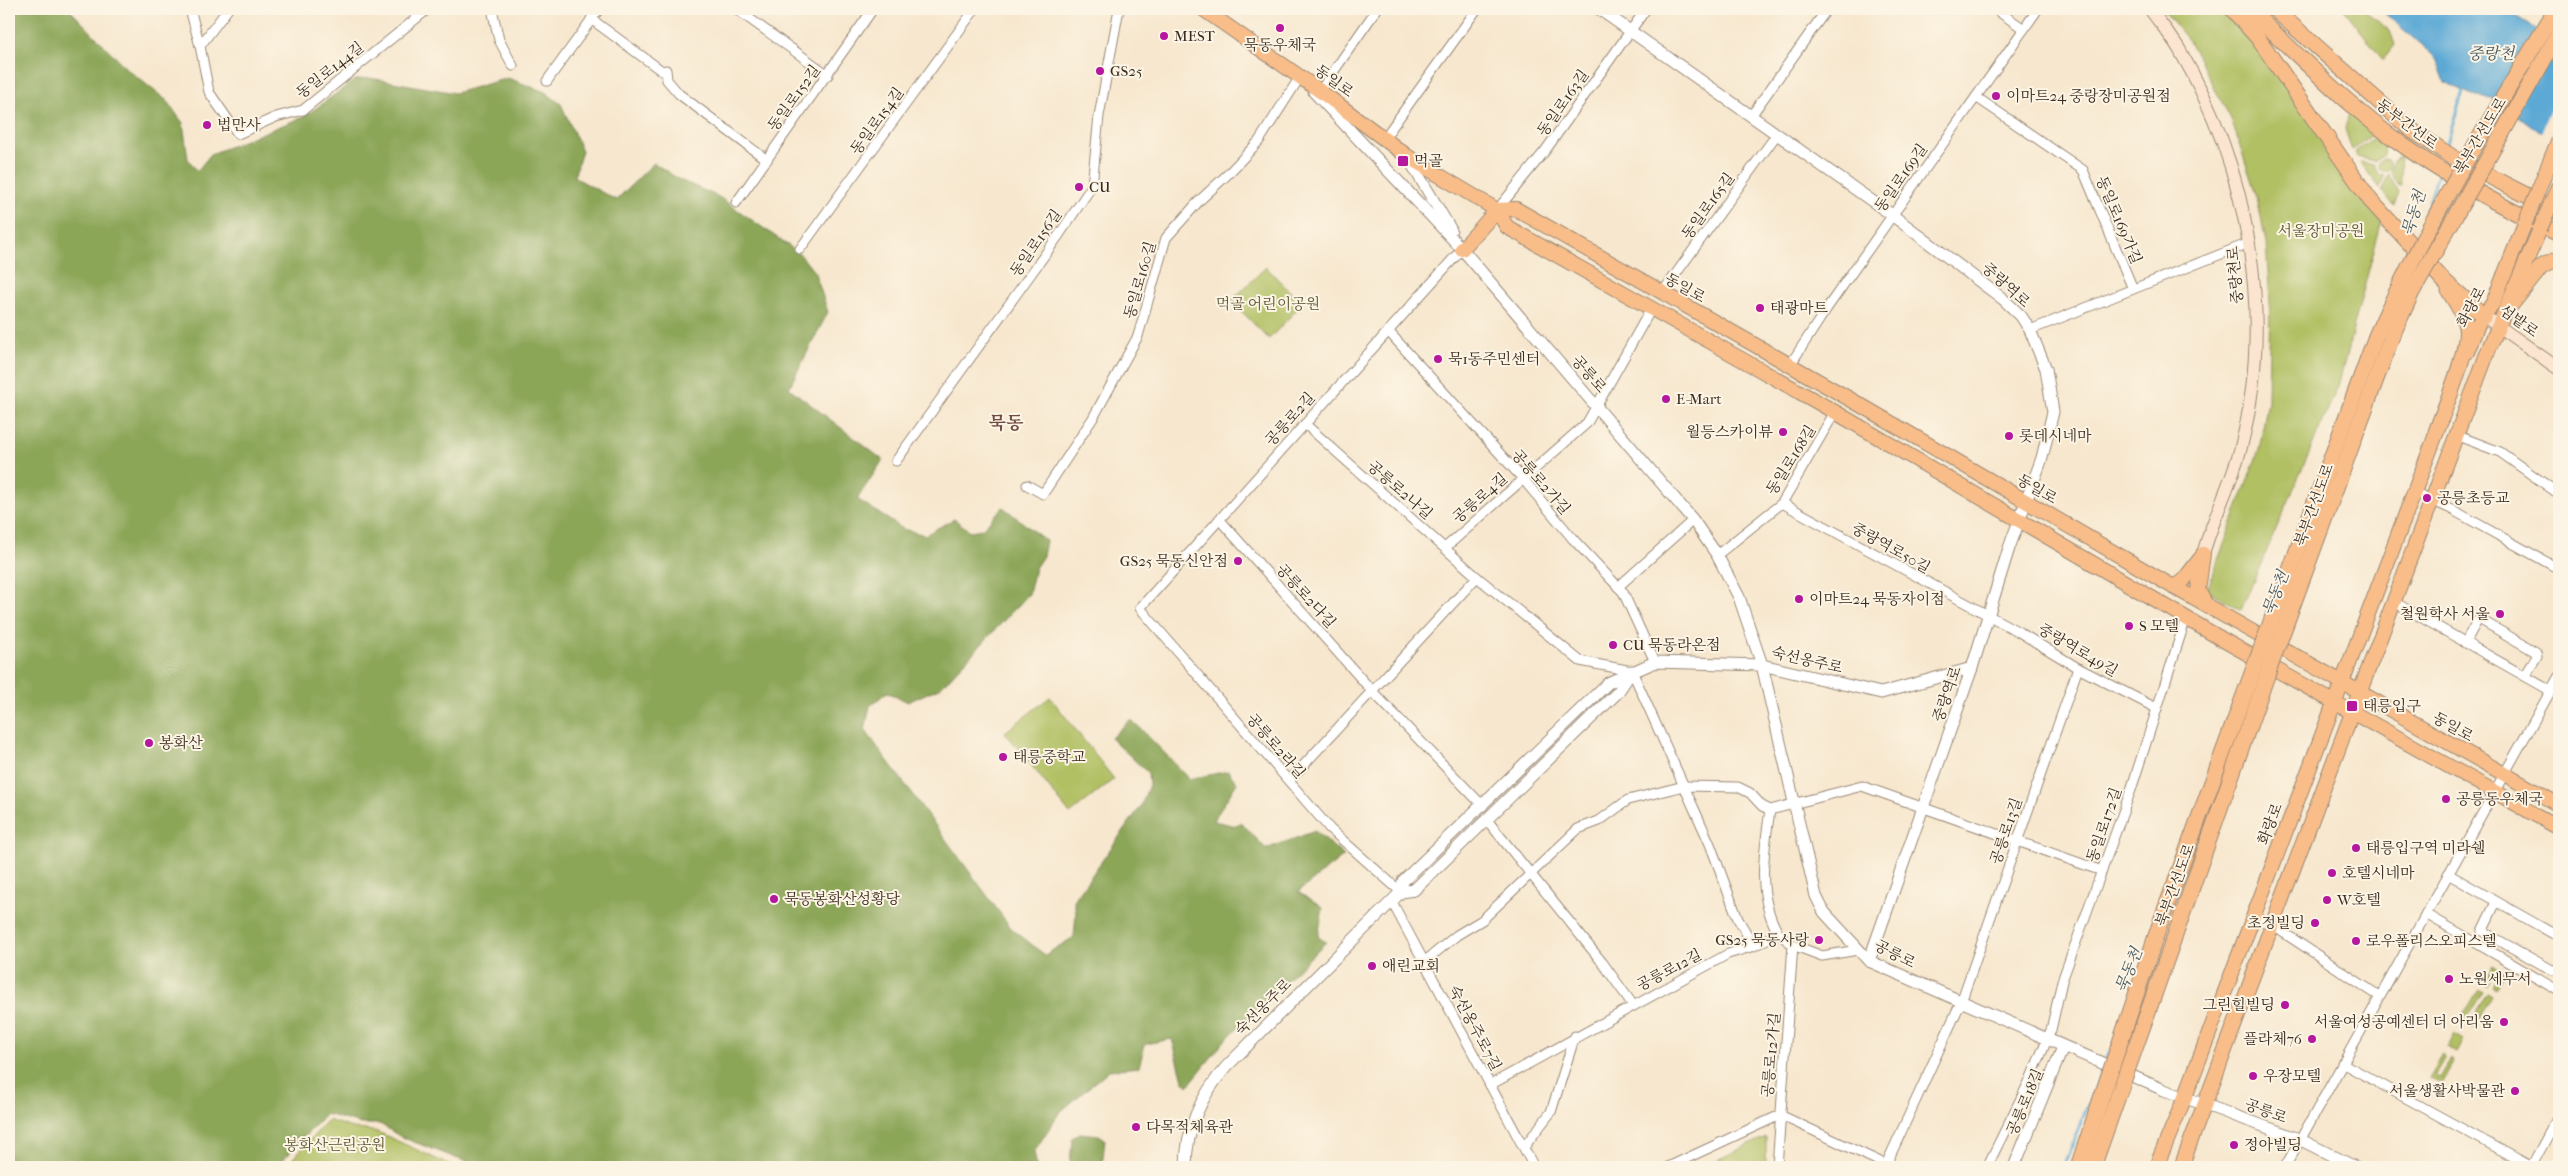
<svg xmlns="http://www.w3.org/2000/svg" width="2568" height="1176" font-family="'IM FELL French Canon','Noto Serif KR',serif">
  <rect width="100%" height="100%" fill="#fcf5e5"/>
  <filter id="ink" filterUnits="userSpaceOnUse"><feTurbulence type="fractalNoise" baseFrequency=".02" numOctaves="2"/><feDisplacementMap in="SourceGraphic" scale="10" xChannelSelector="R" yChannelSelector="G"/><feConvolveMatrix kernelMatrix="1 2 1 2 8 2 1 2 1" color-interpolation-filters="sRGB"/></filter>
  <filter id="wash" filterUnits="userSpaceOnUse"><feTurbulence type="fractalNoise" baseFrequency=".0096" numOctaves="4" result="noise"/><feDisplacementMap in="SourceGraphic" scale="20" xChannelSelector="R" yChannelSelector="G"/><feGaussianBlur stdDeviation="1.12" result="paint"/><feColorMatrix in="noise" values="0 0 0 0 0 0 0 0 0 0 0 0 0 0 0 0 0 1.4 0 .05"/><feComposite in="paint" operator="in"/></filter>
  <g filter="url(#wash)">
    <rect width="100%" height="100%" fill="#f7e7ce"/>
    <g fill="#b1c063" stroke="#767540">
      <polygon points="2163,9 2226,9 2251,35 2382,220 2338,386 2241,610 2207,590 2259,450 2268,401 2270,302 2266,243 2257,197 2231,119 2189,41"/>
      <polygon points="2344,9 2363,9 2390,31 2395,45 2383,60"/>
      <polygon points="2349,112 2374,133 2352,150 2345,129"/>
      <polygon points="2377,135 2385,142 2384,155 2374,161 2357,157 2355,151"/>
      <polygon points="2400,156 2401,186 2399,186 2390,171 2393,161"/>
      <circle cx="2384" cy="165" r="6"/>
      <polygon points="2360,162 2374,165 2378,174 2384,175 2380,188"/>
      <polygon points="2388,174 2399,193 2394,206 2382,190"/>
      <polygon points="1266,267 1302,304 1269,339 1231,301"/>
      <polygon points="1050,697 1114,779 1070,814 1005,732"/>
      <polygon points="2493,965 2505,972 2496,989 2492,986 2498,976 2494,973 2487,984 2483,982"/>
      <polygon points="2479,989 2483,991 2464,1023 2460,1021"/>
      <polygon points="2487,993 2492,996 2473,1028 2468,1026"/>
      <polygon points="2454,1034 2464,1040 2457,1053 2447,1047"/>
      <polygon points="2443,1055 2446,1057 2435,1076 2440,1078 2451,1059 2454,1061 2441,1084 2429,1078"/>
      <polygon points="328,1120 352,1128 378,1132 454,1167 285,1167"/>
      <polygon points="1766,1137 1766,1167 1710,1167 1708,1164"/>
    </g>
    <g fill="#8ca659" stroke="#64683c">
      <polygon points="9,9 69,9 127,69 166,100 183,123 188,159 197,171 211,154 305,116 355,80 370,78 455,93 508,78 545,92 561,104 582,151 574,177 616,200 654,163 680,180 719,197 799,253 815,273 828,312 789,388 883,460 857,499 903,529 925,535 954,519 970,531 982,529 1003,507 1046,541 1043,556 1035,568 1029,594 941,687 908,702 887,692 870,706 865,730 1011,928 1045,955 1074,937 1076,912 1074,900 1141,806 1149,785 1148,773 1111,738 1131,719 1190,779 1228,771 1237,783 1213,821 1237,826 1241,822 1266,849 1315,831 1344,856 1298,892 1323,908 1318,937 1326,942 1226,1039 1188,1086 1183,1080 1172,1039 1145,1044 1139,1067 1109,1070 1059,1113 1034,1152 1037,1167 518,1167 464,1161 401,1137 380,1124 361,1124 326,1114 276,1167 9,1167"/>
      <polygon points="1080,1133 1099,1135 1105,1139 1102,1167 1070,1167 1072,1138"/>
    </g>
    <polygon fill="#5ba9d5" stroke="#4b6a7a" points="2380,9 2504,9 2559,43 2559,146 2494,98 2477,97 2445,83 2436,58"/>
    <polygon fill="#f7e7ce" points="2559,90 2559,148 2540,135"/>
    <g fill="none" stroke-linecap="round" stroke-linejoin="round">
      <g stroke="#5ba9d5" stroke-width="3">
        <polyline points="2446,146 2464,88"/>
        <polyline points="2421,228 2438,174"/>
        <polyline points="2063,1167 2109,1052"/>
      </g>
    </g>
  </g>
  <g filter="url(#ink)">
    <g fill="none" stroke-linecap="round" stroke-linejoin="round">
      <defs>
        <g id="minor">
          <polyline points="190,9 200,46 209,92 238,134 276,117 303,110 428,9"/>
          <polyline points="492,9 499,40 513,66"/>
          <polyline points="736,9 828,75"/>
          <polyline points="1995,9 2024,29"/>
          <polyline points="591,19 662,71 666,70 667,80 679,94 767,160"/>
          <polyline points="200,46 228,9"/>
          <polyline points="547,81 599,9"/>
          <polyline points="1320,91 1377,9"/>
          <polyline points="1976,97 2083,170 2133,289"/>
          <polyline points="1751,116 1827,9"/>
          <polyline points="1383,140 1477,9"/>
          <polyline points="736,203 873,9"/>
          <polyline points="1497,210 1545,151 1646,9"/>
          <polyline points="800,249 975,9"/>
          <polyline points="1662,293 1777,134"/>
          <polyline points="2030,330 2249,243"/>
          <polyline points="1388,331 1523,479 1573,539 1623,592 1655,662"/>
          <polyline points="1790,365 1827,308 2038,9"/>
          <polyline points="1305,424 1477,577 1580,661 1632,671 1710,844 1738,919 1754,946"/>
          <polyline points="2458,436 2500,452 2559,494"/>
          <polyline points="896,461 1059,235 1092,186 1099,116 1119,9"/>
          <polyline points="1027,485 1043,494 1093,418 1138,336 1166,238 1199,201 1228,174 1259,141 1300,77"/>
          <polyline points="2414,492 2451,509 2559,569"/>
          <polyline points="1782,503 2019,632 2078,668 2156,708"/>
          <polyline points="1219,519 1373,692 1483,806"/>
          <polyline points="1446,547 1587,423 1651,309"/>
          <polyline points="1717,555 1782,503 1835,412"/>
          <polyline points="1618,587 1693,520"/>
          <polyline points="2394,602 2551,691"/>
          <polyline points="2465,643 2477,621 2481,620 2536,652 2537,656 2525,676"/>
          <polyline points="1289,781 1477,577"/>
          <path d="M1770 810C1764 852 1756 894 1778 933"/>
          <polyline points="1487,820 1602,962 1633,1005"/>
          <polyline points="2448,874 2559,937"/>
          <polyline points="1401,892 1330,829 1140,608 1462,249"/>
          <polyline points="1392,902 1534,1167"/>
          <polyline points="2496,902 2482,931 2552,970 2556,970 2559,967"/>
          <polyline points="2426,914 2559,991"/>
          <polyline points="2253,917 2272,925 2379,996"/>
          <polyline points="1424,962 1457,935 1482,920 1578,829 1599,821 1628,800 1684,786 1738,787 1750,793 1762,806 1770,810 1862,786 2102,871"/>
          <polyline points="2342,1063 2532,1167"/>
          <polyline points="1490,1085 1728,954 1754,946 1778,933 1793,945 1822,956 1858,950"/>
          <polyline points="1524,1147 1551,1112 1575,1036"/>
          <polyline points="1668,1167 1780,1115 1891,1167"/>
          <polyline points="1777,1167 1793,945"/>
          <polyline points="1885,1167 1961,1002 2078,668"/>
          <polyline points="1987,1167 2030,1080 2051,1030 2062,981 2131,790 2186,618"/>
          <polyline points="2285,1167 2559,676"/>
          <polyline points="2531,1167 2559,1115"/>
        </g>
        <g id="tertiary">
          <polyline points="1599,9 1892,215 2003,299 2021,316 2030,330 2046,369 2053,412 2042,458 2009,548 1972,668 1869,961"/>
          <polyline points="1314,92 1462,249 1693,520 1717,555 1739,597 1762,665 1816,896 1824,912 1869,961 2164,1090 2299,1139 2355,1167"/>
          <polyline points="1407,156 1451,230"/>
          <polyline points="1401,892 1403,881 1608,683 1655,662 1762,665 1881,693 1972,668"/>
          <path d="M1186 1167C1186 1128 1201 1095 1227 1066L1401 892 1414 890 1618 692 1632 671"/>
          <polyline points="2014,1167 2063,1047"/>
        </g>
        <g id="secondary">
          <path d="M2150 9C2159 22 2171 35 2179 49 2248 167 2275 313 2241 447 2231 484 2213 518 2203 554"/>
          <polyline points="2484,316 2559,369"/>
        </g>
        <g id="primary">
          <polyline points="1203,9 1320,91 1407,156 1497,210 1507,227 1835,412 2225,641 2559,828"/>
          <polyline points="1497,210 1516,209 1862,406 2163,581 2559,805"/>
          <polyline points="1462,249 1497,210"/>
          <polyline points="2467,352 2478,324 2493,303 2525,223"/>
          <polyline points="2203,554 2198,590 2206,605"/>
          <polyline points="2173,587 2183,581 2200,559"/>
          <polyline points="2156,1167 2185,1097 2441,421"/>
          <polyline points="2181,1167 2490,346 2540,229"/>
        </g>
        <g id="trunk">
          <polyline points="2232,9 2258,38 2370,200 2444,281 2484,316"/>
          <path d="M2249 9C2298 55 2346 104 2400 143 2450 179 2504 208 2559 234"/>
          <polyline points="2274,9 2410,129 2454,158 2559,212"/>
          <polyline points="2507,310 2542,266 2559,259"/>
          <path d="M2436 432C2444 409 2470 349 2466 327 2464 313 2456 303 2449 291"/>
        </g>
      </defs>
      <use href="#minor" stroke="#998876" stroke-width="11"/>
      <use href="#tertiary" stroke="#998876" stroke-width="13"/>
      <use href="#secondary" stroke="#998876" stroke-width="14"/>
      <use href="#primary" stroke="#998876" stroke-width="16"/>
      <use href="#trunk" stroke="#998876" stroke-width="17"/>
      <use href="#minor" stroke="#fff" stroke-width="9"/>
      <use href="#tertiary" stroke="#fff" stroke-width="11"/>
      <use href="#secondary" stroke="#fce5d0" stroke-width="12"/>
      <use href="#primary" stroke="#f8bd89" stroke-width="14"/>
      <use href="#trunk" stroke="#f8bd89" stroke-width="15"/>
      <defs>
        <g id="primary-bridge">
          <polyline points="2525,223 2559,139"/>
          <polyline points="2540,229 2559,185"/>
        </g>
        <g id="trunk-bridge">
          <path d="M2078 1167 2161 921 2376 336C2427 222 2492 116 2556 9"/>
          <polyline points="2093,1167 2271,664 2392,336 2412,292 2559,33"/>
        </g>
      </defs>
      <use href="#primary-bridge" stroke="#998876" stroke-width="16" stroke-linecap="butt"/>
      <use href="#trunk-bridge" stroke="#998876" stroke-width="17" stroke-linecap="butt"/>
      <use href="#primary-bridge" stroke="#f8bd89" stroke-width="14"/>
      <use href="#trunk-bridge" stroke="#f8bd89" stroke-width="15"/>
    </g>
  </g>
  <g fill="#b5179e" stroke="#fcf5e5" stroke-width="2">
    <circle cx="1280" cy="28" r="5"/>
    <circle cx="1164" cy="36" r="5"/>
    <circle cx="1100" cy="71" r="5"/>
    <circle cx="1996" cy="96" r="5"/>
    <circle cx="207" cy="125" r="5"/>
    <rect x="1397" y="155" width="12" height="12" rx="2.5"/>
    <circle cx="1079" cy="187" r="5"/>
    <circle cx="1760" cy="308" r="5"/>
    <circle cx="1438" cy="359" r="5"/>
    <circle cx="1666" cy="399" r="5"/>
    <circle cx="1783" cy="432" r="5"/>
    <circle cx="2009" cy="436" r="5"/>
    <circle cx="2427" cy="498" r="5"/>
    <circle cx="1238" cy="561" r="5"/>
    <circle cx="1799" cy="599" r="5"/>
    <circle cx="2500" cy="614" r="5"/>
    <circle cx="2129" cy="626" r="5"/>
    <circle cx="1613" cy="645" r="5"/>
    <rect x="2346" y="700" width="12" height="12" rx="2.5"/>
    <circle cx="149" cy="743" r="5"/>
    <circle cx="1003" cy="757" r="5"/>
    <circle cx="2446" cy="799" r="5"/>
    <circle cx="2356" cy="848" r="5"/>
    <circle cx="2332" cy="873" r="5"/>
    <circle cx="774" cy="899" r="5"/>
    <circle cx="2327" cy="900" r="5"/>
    <circle cx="2315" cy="923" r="5"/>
    <circle cx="1819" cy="940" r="5"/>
    <circle cx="2356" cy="941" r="5"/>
    <circle cx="1372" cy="966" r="5"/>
    <circle cx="2449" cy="979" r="5"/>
    <circle cx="2285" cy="1005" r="5"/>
    <circle cx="2504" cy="1022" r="5"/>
    <circle cx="2312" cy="1039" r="5"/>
    <circle cx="2253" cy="1076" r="5"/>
    <circle cx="2515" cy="1091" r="5"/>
    <circle cx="1136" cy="1127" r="5"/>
    <circle cx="2234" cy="1145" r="5"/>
  </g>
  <g text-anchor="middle" stroke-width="4" stroke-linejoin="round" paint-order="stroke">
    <g font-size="15" fill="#3b2a1e" stroke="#fcf5e5" text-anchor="start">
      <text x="1174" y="41">MEST</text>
      <text x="1280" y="50" text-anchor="middle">묵동우체국</text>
      <text x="1110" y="76">GS25</text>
      <text x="2006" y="101">이마트24 중랑장미공원점</text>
      <text x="217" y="130">법만사</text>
      <text x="1414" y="166">먹골</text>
      <text x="1089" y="192">CU</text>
      <text x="1770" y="313">태광마트</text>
      <text x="1448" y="364">묵1동주민센터</text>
      <text x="1676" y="404">E-Mart</text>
      <text x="1773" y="437" text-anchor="end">월등스카이뷰</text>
      <text x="2019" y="441">롯데시네마</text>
      <text x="2437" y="503">공릉초등교</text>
      <text x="1228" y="566" text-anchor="end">GS25 묵동신안점</text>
      <text x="1809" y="604">이마트24 묵동자이점</text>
      <text x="2490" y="619" text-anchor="end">철원학사 서울</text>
      <text x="2139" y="631">S 모텔</text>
      <text x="1623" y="650">CU 묵동라온점</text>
      <text x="2363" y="711">태릉입구</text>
      <text x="159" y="748">봉화산</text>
      <text x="1013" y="762">태릉중학교</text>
      <text x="2456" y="804">공릉동우체국</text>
      <text x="2366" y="853">태릉입구역 미라쉘</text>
      <text x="2342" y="878">호텔시네마</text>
      <text x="784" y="904">묵동봉화산성황당</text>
      <text x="2337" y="905">W호텔</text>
      <text x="2305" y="928" text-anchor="end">초정빌딩</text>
      <text x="1809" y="945" text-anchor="end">GS25 묵동사랑</text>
      <text x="2366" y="946">로우폴리스오피스텔</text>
      <text x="1382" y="971">애린교회</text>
      <text x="2459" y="984">노원세무서</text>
      <text x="2275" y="1010" text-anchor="end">그린힐빌딩</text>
      <text x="2494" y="1027" text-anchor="end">서울여성공예센터 더 아리움</text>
      <text x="2302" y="1044" text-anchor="end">플라체76</text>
      <text x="2263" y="1081">우장모텔</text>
      <text x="2505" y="1096" text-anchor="end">서울생활사박물관</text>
      <text x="1146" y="1132">다목적체육관</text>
      <text x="2244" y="1150">정아빌딩</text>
    </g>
    <g font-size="15" fill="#3b2a1e" stroke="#fcf5e5">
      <text transform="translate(330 70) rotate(-38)" y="5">동일로144길</text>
      <text transform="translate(1334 81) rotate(36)" y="5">동일로</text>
      <text transform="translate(794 98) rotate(-54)" y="5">동일로152길</text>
      <text transform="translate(1563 103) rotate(-55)" y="5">동일로163길</text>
      <text transform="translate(877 121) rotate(-54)" y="5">동일로154길</text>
      <text transform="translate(2407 124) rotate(37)" y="5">동부간선로</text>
      <text transform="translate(2480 136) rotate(-59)" y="5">북부간선도로</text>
      <text transform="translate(1901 178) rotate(-55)" y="5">동일로169길</text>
      <text transform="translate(1708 206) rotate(-54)" y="5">동일로165길</text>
      <text transform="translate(2119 220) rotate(67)" y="5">동일로169가길</text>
      <text transform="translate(1036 243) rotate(-55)" y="5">동일로156길</text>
      <text transform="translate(2235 275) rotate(-95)" y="5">중랑천로</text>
      <text transform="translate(1140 280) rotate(-74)" y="5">동일로160길</text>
      <text transform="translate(2006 285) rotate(42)" y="5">중랑역로</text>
      <text transform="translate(1685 288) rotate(29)" y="5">동일로</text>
      <text transform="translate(2471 307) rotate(-62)" y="5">화랑로</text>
      <text transform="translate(2519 321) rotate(36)" y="5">섬밭로</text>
      <text transform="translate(1589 374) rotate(49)" y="5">공릉로</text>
      <text transform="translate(1290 419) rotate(-48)" y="5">공릉로2길</text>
      <text transform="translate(1791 460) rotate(-58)" y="5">동일로168길</text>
      <text transform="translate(1541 482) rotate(49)" y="5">공릉로2가길</text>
      <text transform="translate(2037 489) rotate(30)" y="5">동일로</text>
      <text transform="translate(1400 490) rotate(41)" y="5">공릉로2나길</text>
      <text transform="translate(1480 498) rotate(-41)" y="5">공릉로4길</text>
      <text transform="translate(2314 505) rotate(-70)" y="5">북부간선도로</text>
      <text transform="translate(1891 548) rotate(29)" y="5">중랑역로50길</text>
      <text transform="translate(1306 596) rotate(48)" y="5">공릉로2다길</text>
      <text transform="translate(2078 650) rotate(30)" y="5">중랑역로49길</text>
      <text transform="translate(1807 660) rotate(13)" y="5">숙선옹주로</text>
      <text transform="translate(1947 694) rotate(-71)" y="5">중랑역로</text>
      <text transform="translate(2453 727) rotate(29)" y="5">동일로</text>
      <text transform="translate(1276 746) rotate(49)" y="5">공릉로2라길</text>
      <text transform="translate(2270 824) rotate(-69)" y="5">화랑로</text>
      <text transform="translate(2104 825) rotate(-71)" y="5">동일로172길</text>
      <text transform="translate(2006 831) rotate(-71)" y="5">공릉로13길</text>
      <text transform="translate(2175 885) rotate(-70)" y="5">북부간선도로</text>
      <text transform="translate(1895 954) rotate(27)" y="5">공릉로</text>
      <text transform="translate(1669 970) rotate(-28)" y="5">공릉로12길</text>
      <text transform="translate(1263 1007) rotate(-45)" y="5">숙선옹주로</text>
      <text transform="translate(1475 1028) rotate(62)" y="5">숙선옹주로7길</text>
      <text transform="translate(1771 1055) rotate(-85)" y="5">공릉로12가길</text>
      <text transform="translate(2025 1102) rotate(-67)" y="5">공릉로18길</text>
      <text transform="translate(2266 1111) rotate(20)" y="5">공릉로</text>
    </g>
    <g font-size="15" fill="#5e5733" stroke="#fcf5e5">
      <text x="2321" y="236">서울장미공원</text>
      <text x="1268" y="309">먹골 어린이공원</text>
      <text x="335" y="1150">봉화산근린공원</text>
    </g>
    <g font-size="16" font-style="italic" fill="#46565e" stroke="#fcf5e5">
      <text x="2491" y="59">중랑천</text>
      <text transform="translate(2413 213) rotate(-73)" y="6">묵동천</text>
      <text transform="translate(2275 593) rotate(-69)" y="6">묵동천</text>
      <text transform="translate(2128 970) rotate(-68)" y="6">묵동천</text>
    </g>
    <g font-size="18" font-weight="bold" fill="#724d43" stroke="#fcf5e5">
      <text x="1006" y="429">묵동</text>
    </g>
  </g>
  <rect width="2568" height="1176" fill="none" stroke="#fcf5e5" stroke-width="30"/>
</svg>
